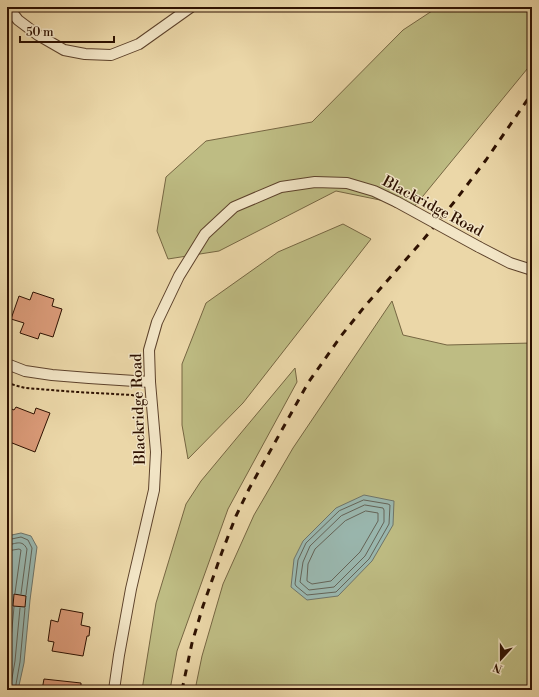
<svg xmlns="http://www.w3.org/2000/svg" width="539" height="697" font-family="'Libre Bodoni',serif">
  <rect width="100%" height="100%" fill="#ebd7a8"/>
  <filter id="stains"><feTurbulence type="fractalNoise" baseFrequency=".005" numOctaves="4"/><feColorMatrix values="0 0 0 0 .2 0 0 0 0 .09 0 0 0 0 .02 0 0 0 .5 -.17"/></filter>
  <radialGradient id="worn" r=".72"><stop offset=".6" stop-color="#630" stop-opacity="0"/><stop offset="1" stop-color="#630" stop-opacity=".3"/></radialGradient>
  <g fill="#bebc83" stroke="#766642">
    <polygon points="438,7 532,7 532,63 414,207 336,191 219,251 168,259 157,231 166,177 206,141 312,122 403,30"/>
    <polygon points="343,224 371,239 243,403 188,459 182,425 182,364 206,303 278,252"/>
    <polygon points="392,301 403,335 447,345 532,343 532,690 195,690 202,656 223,584 254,515 293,448"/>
    <polygon points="295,368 297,382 228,509 177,651 170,690 142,690 156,603 186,504 201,481"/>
  </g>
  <g fill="#9ab8b0" stroke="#6f756a">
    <polygon points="364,495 394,501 393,525 372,561 338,596 307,600 291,587 294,559 303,541 336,508"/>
    <polygon points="21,533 31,536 37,547 30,600 24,663 18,690 7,690 7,536"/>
  </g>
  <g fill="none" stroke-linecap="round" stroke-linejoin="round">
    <g stroke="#646458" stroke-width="1">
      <polygon points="364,500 388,504 390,505 389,524 369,559 336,592 307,595 296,586 295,584 298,560 306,543 339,511"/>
      <polygon points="365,505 383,508 384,510 384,522 365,556 334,587 309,590 300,582 303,562 310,546 341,516"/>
      <polygon points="366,511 378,513 378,521 360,552 331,581 312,584 307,581 307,579 308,564 315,549 345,521"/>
      <polyline points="7,540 21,537 28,540 32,548 26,595"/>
      <path d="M7 545C16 544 22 539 27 549L21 594"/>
      <polyline points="7,551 19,549 21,550 15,593"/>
      <polyline points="7,671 9,661 14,607"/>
      <polyline points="10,690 15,661 20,608"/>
      <polyline points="15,690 20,662 25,608"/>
    </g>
  </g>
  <g fill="#da9a78" stroke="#2e1101">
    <polygon points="33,292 54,299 52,306 62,309 53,337 40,333 38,339 20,333 24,323 11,319 19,296 30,300"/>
    <polygon points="7,407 14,410 16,407 34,414 36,408 50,413 35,452 7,441"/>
    <polygon points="14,594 26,596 25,607 13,606"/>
    <polygon points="61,609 83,613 81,625 90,627 89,636 87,636 83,656 52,651 54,642 48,641 51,620 58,622"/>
    <polygon points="44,679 81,683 81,690 42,690"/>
  </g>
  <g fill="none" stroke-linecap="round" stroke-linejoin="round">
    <defs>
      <g id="minor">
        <polyline points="8,7 18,20 38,35 64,50 85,54 111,55 139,44 191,7"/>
        <polyline points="479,247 510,263 532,270"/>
        <polyline points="7,364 25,371 52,375 89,378 150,382"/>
        <polyline points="114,690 119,655 131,589 154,490 156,452 150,382 149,350 157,322 179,276 205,234 234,207 281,187 315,182 347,183 374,191 397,202"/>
      </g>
    </defs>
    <use href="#minor" stroke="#5d422b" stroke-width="12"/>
    <polyline stroke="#2e1101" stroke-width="2" stroke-dasharray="3 2" stroke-linecap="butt" points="7,383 25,388 77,392 132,395 138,397 139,399"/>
    <use href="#minor" stroke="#f2e5c6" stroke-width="10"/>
    <polyline stroke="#2e1101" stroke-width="3" stroke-dasharray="7 7" stroke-linecap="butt" points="182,690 192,643 203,606 222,552 236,516 249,489 308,383 341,336 365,306 423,240 455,201 486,160 532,93"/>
    <defs>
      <polyline id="minor-bridge" points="397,202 479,247"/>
    </defs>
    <use href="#minor-bridge" stroke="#5d422b" stroke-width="12" stroke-linecap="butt"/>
    <use href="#minor-bridge" stroke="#f2e5c6" stroke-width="10"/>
  </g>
  <g text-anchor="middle" stroke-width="3" stroke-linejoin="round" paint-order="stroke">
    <g font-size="15" fill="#2e1101" stroke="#f2e5c6">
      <text transform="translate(433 206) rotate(28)" y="5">Blackridge Road</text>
      <text transform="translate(138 409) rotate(-92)" y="5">Blackridge Road</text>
    </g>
  </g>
  <rect width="539" height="697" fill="none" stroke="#ebd7a8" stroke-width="24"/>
  <rect x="8" y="8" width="523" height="681" fill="none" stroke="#2e1101" stroke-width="2"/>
  <rect x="12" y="12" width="515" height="673" fill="none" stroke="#2e1101"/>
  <g transform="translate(501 659) rotate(201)" stroke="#f2e5c6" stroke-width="3" paint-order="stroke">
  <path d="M0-3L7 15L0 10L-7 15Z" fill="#2e1101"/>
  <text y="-6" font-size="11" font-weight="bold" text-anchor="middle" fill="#2e1101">N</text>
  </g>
  <path d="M20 36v6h94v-6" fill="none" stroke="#2e1101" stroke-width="2"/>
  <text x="26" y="36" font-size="12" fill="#2e1101" stroke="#f2e5c6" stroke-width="3" paint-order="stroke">50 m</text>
  <rect width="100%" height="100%" filter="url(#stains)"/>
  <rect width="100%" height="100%" fill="url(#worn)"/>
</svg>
